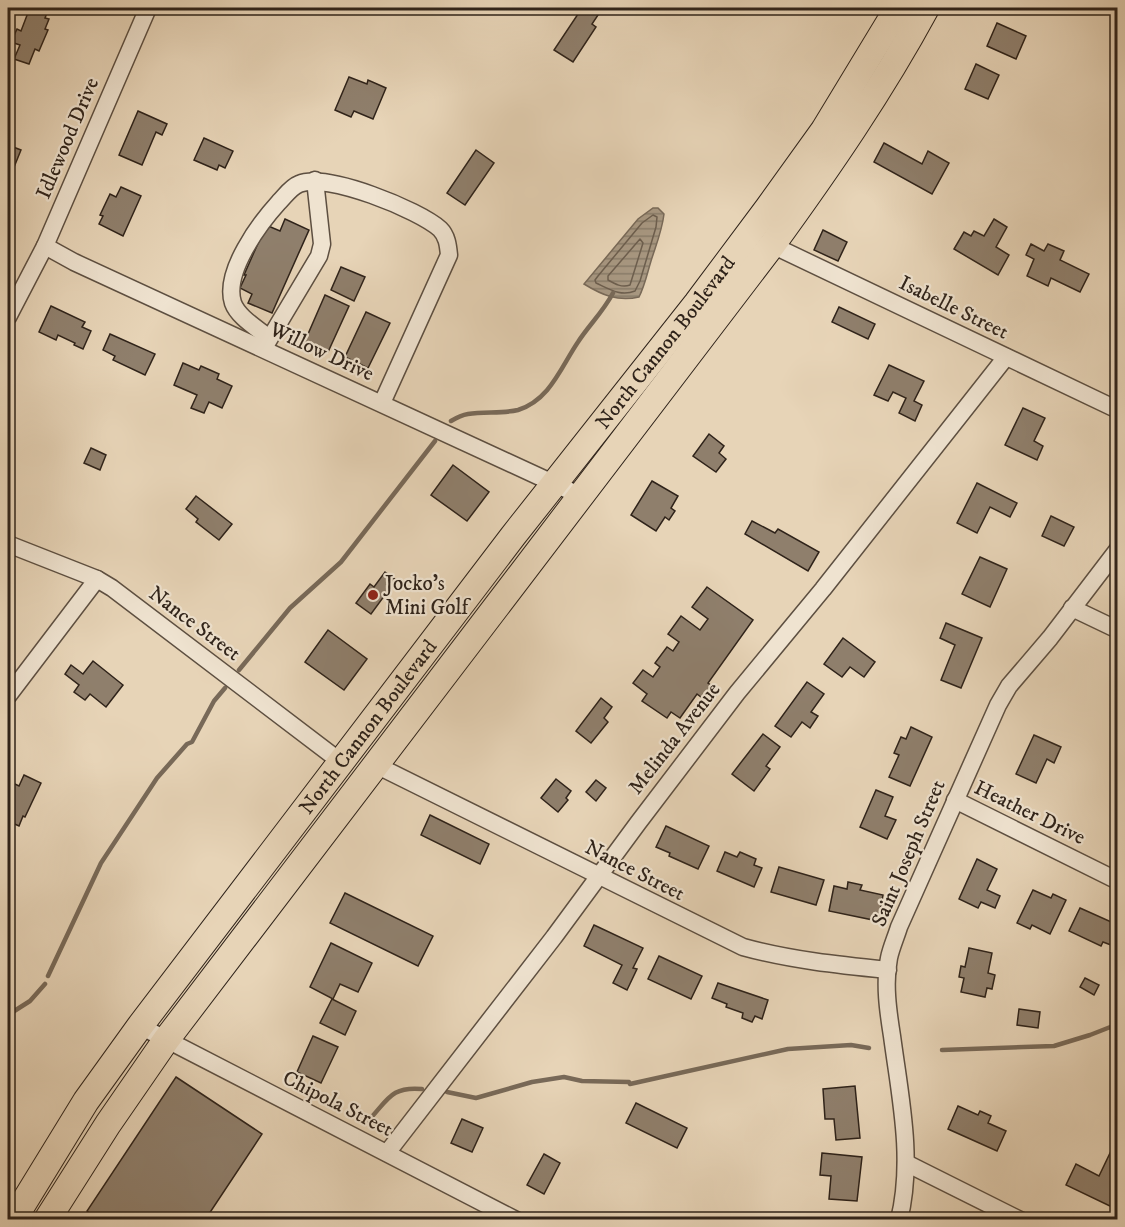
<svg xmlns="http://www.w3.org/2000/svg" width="1125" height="1227" font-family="'IM FELL DW Pica',serif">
  <defs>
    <pattern id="water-rules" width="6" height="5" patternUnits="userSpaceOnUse" patternTransform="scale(1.5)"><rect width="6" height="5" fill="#a89882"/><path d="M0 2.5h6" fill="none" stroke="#897c6a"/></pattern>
  </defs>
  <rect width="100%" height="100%" fill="#e7d4b7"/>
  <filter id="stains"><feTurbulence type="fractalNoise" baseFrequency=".00333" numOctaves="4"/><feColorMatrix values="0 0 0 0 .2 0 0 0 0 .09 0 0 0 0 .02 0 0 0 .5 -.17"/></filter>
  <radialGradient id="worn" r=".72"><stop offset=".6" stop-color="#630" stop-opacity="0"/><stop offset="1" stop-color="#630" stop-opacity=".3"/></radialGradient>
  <path fill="url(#water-rules)" stroke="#786958" stroke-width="1.5" d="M653 208H658L664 214C662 231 656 245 651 261 647 274 645 285 639 297 618 302 602 295 584 284L638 219Z"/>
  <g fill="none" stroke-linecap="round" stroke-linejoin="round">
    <g stroke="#6c5e4e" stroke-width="1.5">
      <path d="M653 215 657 217 656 227 640 281 635 291C621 297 609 289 596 283L595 280 598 276 642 223Z"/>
      <path d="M640 239 643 243 630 285C622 288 615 284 608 280V276Z"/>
    </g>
    <g stroke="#786958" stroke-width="4.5">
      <path d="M451 421C456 418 462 415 468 414 484 411 502 414 518 410 550 400 561 367 578 342 589 325 603 312 613 293"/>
      <polyline points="239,670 290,608 341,562 435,441"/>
      <polyline points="48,976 101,863 157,778 187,744 192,742 214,701 225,688"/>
      <polyline points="8,1015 30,1001 45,984"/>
      <polyline points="942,1050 1054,1046 1090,1035 1118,1024"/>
      <polyline points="447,1092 476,1098 532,1082 564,1077 582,1081 629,1082 630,1084 788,1049 851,1045 869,1048"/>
      <path d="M368 1121C388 1100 391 1086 422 1089"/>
    </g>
  </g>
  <g fill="#8f7f6c" stroke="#2f231a" stroke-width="1.5">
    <polygon points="26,8 49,8 45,18 49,19 45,29 48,30 39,51 35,49 29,64 14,59 20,45 11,42 17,29 21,31 29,10"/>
    <polygon points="582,8 594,8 600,12 592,24 596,27 573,62 554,50"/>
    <polygon points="997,23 1026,36 1016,59 987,46"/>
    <polygon points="976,64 999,75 988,99 965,89"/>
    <polygon points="349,77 367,84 368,80 386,88 373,119 354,111 351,117 335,110"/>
    <polygon points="138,111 167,124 162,135 156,132 142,165 119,155"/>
    <polygon points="204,138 233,151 225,168 219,165 217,170 194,160"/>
    <polygon points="884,143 922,164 928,151 949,163 932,194 874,162"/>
    <polygon points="8,145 21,150 10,177 8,176"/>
    <polygon points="476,150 494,163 465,205 447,193"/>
    <polygon points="121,187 141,196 123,236 99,224 103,216 100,215 110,194 116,197"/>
    <polygon points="285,219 309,230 272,313 248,303 252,294 240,288 246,275 244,275 266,225 280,231"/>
    <polygon points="994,219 1007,227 996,247 1009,255 998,275 954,249 964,232 971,236 974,231 984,236"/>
    <polygon points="823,230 847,242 838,261 814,250"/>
    <polygon points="1031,244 1044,251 1048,244 1064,251 1060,260 1089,274 1080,292 1051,278 1048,286 1027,276 1034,259 1026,255"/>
    <polygon points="341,267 365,277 354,301 331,290"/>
    <polygon points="325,295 349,306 328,352 305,341"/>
    <polygon points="51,306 85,322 82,327 91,331 83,349 74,345 75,343 58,335 56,340 39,332"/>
    <polygon points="839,307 875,324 868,339 832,322"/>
    <polygon points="366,312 390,323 368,368 345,357"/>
    <polygon points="110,334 155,354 145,375 113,360 115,356 103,350"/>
    <polygon points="183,363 199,370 201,366 219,374 217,379 232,386 222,408 209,402 204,413 191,408 197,395 174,385"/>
    <polygon points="889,365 924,381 914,401 922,405 915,421 899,413 906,398 893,392 888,401 874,395"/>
    <polygon points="1023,408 1045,418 1034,441 1043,446 1037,460 1005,445"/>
    <polygon points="709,434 724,446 719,453 726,459 716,472 693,456"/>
    <polygon points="91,448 106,455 100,470 84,463"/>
    <polygon points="453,465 489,492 467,521 431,495"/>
    <polygon points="652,481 678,496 671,508 675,511 669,520 665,517 656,531 631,515"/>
    <polygon points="977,483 1017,503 1010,517 990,507 977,533 957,523"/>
    <polygon points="196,496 232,524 219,540 196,522 198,519 186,509"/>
    <polygon points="1051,516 1074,527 1064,546 1042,536"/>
    <polygon points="752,521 775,533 778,529 819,552 808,571 745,534"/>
    <polygon points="980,557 1007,569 990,607 962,594"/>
    <polygon points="385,572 396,580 371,614 356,603 370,584 374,587"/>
    <polygon points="707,587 753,620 708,683 719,691 710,704 697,694 680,718 671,712 667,718 642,701 647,694 633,683 643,670 653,677 660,667 655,663 667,647 673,651 679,642 668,634 681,616 700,630 708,619 692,607"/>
    <polygon points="946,623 982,638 961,688 941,680 955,645 940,638"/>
    <polygon points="328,630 367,659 344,690 305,662"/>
    <polygon points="843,638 875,662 864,677 850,667 842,677 824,664"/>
    <polygon points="93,661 123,685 106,707 90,694 85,700 74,692 79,685 65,674 71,665 83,674"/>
    <polygon points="807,682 824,694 811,712 818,716 810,728 802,722 791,737 775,726"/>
    <polygon points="601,698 612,707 604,718 608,722 591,743 576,731"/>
    <polygon points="911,727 932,737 910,786 889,777 899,755 894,753 901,737 906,739"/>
    <polygon points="763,734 780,747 766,766 770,769 754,791 732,774"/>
    <polygon points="1034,735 1061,747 1054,763 1047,759 1036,783 1016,774"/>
    <polygon points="24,775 41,783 25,817 23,816 19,826 8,821 8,795 13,783 19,786"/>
    <polygon points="556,779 571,791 566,798 568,800 558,812 541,798"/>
    <polygon points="596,780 606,788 596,801 586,792"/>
    <polygon points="876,790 893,797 885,816 896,820 887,839 860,827"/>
    <polygon points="430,815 489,844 480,864 421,835"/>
    <polygon points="666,826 709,846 698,869 669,856 670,853 656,847"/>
    <polygon points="725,852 737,857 740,852 756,859 754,865 762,868 754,887 717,871"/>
    <polygon points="977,859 997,869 987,890 1000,896 995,908 981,902 978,908 959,899"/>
    <polygon points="779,867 824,880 816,905 771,892"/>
    <polygon points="848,882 862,885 860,890 883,895 878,921 829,911 834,886 847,889"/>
    <polygon points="1033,890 1051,898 1053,894 1066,900 1050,934 1032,925 1030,929 1017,923"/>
    <polygon points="345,893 433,936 418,966 330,923"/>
    <polygon points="1080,908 1118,925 1118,931 1111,945 1103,942 1101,946 1069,931"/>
    <polygon points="594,925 643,948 633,968 637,969 627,990 613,983 622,965 584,946"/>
    <polygon points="331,943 372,963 358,992 340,984 333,999 310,987"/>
    <polygon points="969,948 992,953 988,973 995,975 992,989 987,988 985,997 961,992 964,978 959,977 961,966 965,967"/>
    <polygon points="659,956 702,976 691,999 648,979"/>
    <polygon points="1085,978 1099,985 1094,995 1080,987"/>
    <polygon points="718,983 768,1000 762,1019 755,1016 752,1022 742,1018 743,1013 726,1007 727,1004 712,998"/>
    <polygon points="332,999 356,1011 345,1035 320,1023"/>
    <polygon points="1019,1009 1040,1012 1038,1028 1017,1025"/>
    <polygon points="313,1036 338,1047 321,1083 297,1072"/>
    <polygon points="176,1077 262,1134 205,1220 99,1220 87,1211"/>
    <polygon points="855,1086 860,1138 836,1140 834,1119 825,1119 823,1089"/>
    <polygon points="636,1103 687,1128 677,1148 626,1123"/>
    <polygon points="958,1106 978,1115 980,1111 991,1116 988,1123 1006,1131 997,1151 948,1129"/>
    <polygon points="462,1119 483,1128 472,1152 451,1143"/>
    <polygon points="1112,1149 1118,1151 1118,1169 1111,1182 1118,1186 1118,1197 1112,1207 1066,1185 1076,1164 1099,1176"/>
    <polygon points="822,1153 862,1157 857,1201 829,1199 831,1176 820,1175"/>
    <polygon points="544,1154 560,1163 544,1194 527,1185"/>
  </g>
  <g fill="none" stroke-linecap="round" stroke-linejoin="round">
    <defs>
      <g id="minor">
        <polyline points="772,245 1118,410"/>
        <polyline points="45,246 74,262 581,496"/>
        <polyline points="8,317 45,246 148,8"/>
        <path d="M269 338C257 328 238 317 233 303 223 272 260 223 279 202 285 196 291 187 299 184 326 172 419 210 440 229 447 236 448 245 449 255L382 403"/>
        <polyline points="264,348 319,256 322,244 315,180"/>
        <polyline points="8,544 97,579 112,588 341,762"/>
        <polyline points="1072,608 1118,630"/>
        <polyline points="8,696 97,579"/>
        <path d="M376 765 743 947C790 960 839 965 888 970"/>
        <polyline points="955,800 1118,881"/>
        <polyline points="140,1026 516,1220"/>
        <polyline points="387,1153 554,937 638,823 737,693 823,589 1006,357"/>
        <polyline points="906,1163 1020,1220"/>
        <path d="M899 1220C914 1160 900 1096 892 1036 888 1011 884 983 889 958 891 948 896 937 899 927L998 705 1009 686 1050 638 1118 549"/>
      </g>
      <g id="primary">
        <path id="s1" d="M13 1220 86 1101 140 1026 513 536 697 303 768 208 824 130 898 8"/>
        <path d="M47 1220 108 1124 166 1040 772 245C828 168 881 91 926 8"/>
      </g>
    </defs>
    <use href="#minor" stroke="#5d4f41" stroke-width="19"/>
    <use href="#primary" stroke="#2f231a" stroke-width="28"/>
    <use href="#minor" stroke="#efe3d0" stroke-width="16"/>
    <use href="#primary" stroke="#e7d4b7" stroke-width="26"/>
  </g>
  <circle fill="#8f2418" stroke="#efe3d0" stroke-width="2" cx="373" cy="595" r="6"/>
  <g text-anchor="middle" stroke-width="4.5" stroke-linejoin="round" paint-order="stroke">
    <g font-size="21" fill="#2f231a" stroke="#efe3d0">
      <text transform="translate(67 138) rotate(-67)" y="7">Idlewood Drive</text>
      <text transform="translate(954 307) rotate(26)" y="7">Isabelle Street</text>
      <text dy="7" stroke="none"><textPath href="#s1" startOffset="1094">North Cannon Boulevard</textPath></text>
      <text transform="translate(322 351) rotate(25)" y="7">Willow Drive</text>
      <text transform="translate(195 623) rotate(37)" y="7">Nance Street</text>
      <text dy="7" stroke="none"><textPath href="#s1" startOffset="608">North Cannon Boulevard</textPath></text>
      <text transform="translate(674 738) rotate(-52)" y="7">Melinda Avenue</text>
      <text transform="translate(1030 812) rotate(26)" y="7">Heather Drive</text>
      <text transform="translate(908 853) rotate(-67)" y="7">Saint Joseph Street</text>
      <text transform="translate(635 870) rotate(27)" y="7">Nance Street</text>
      <text transform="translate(338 1103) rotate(27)" y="7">Chipola Street</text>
    </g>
    <g font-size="21" fill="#2f231a" stroke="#efe3d0" text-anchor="start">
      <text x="385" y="590">Jocko's<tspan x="385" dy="24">Mini Golf</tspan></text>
    </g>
  </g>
  <rect width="1125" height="1227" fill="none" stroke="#e7d4b7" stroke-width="30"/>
  <rect x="9" y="9" width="1107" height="1209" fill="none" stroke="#2f231a" stroke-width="3"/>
  <rect x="15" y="15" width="1095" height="1197" fill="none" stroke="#2f231a" stroke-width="1.5"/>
  <rect width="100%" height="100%" filter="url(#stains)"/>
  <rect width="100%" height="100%" fill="url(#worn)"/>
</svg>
